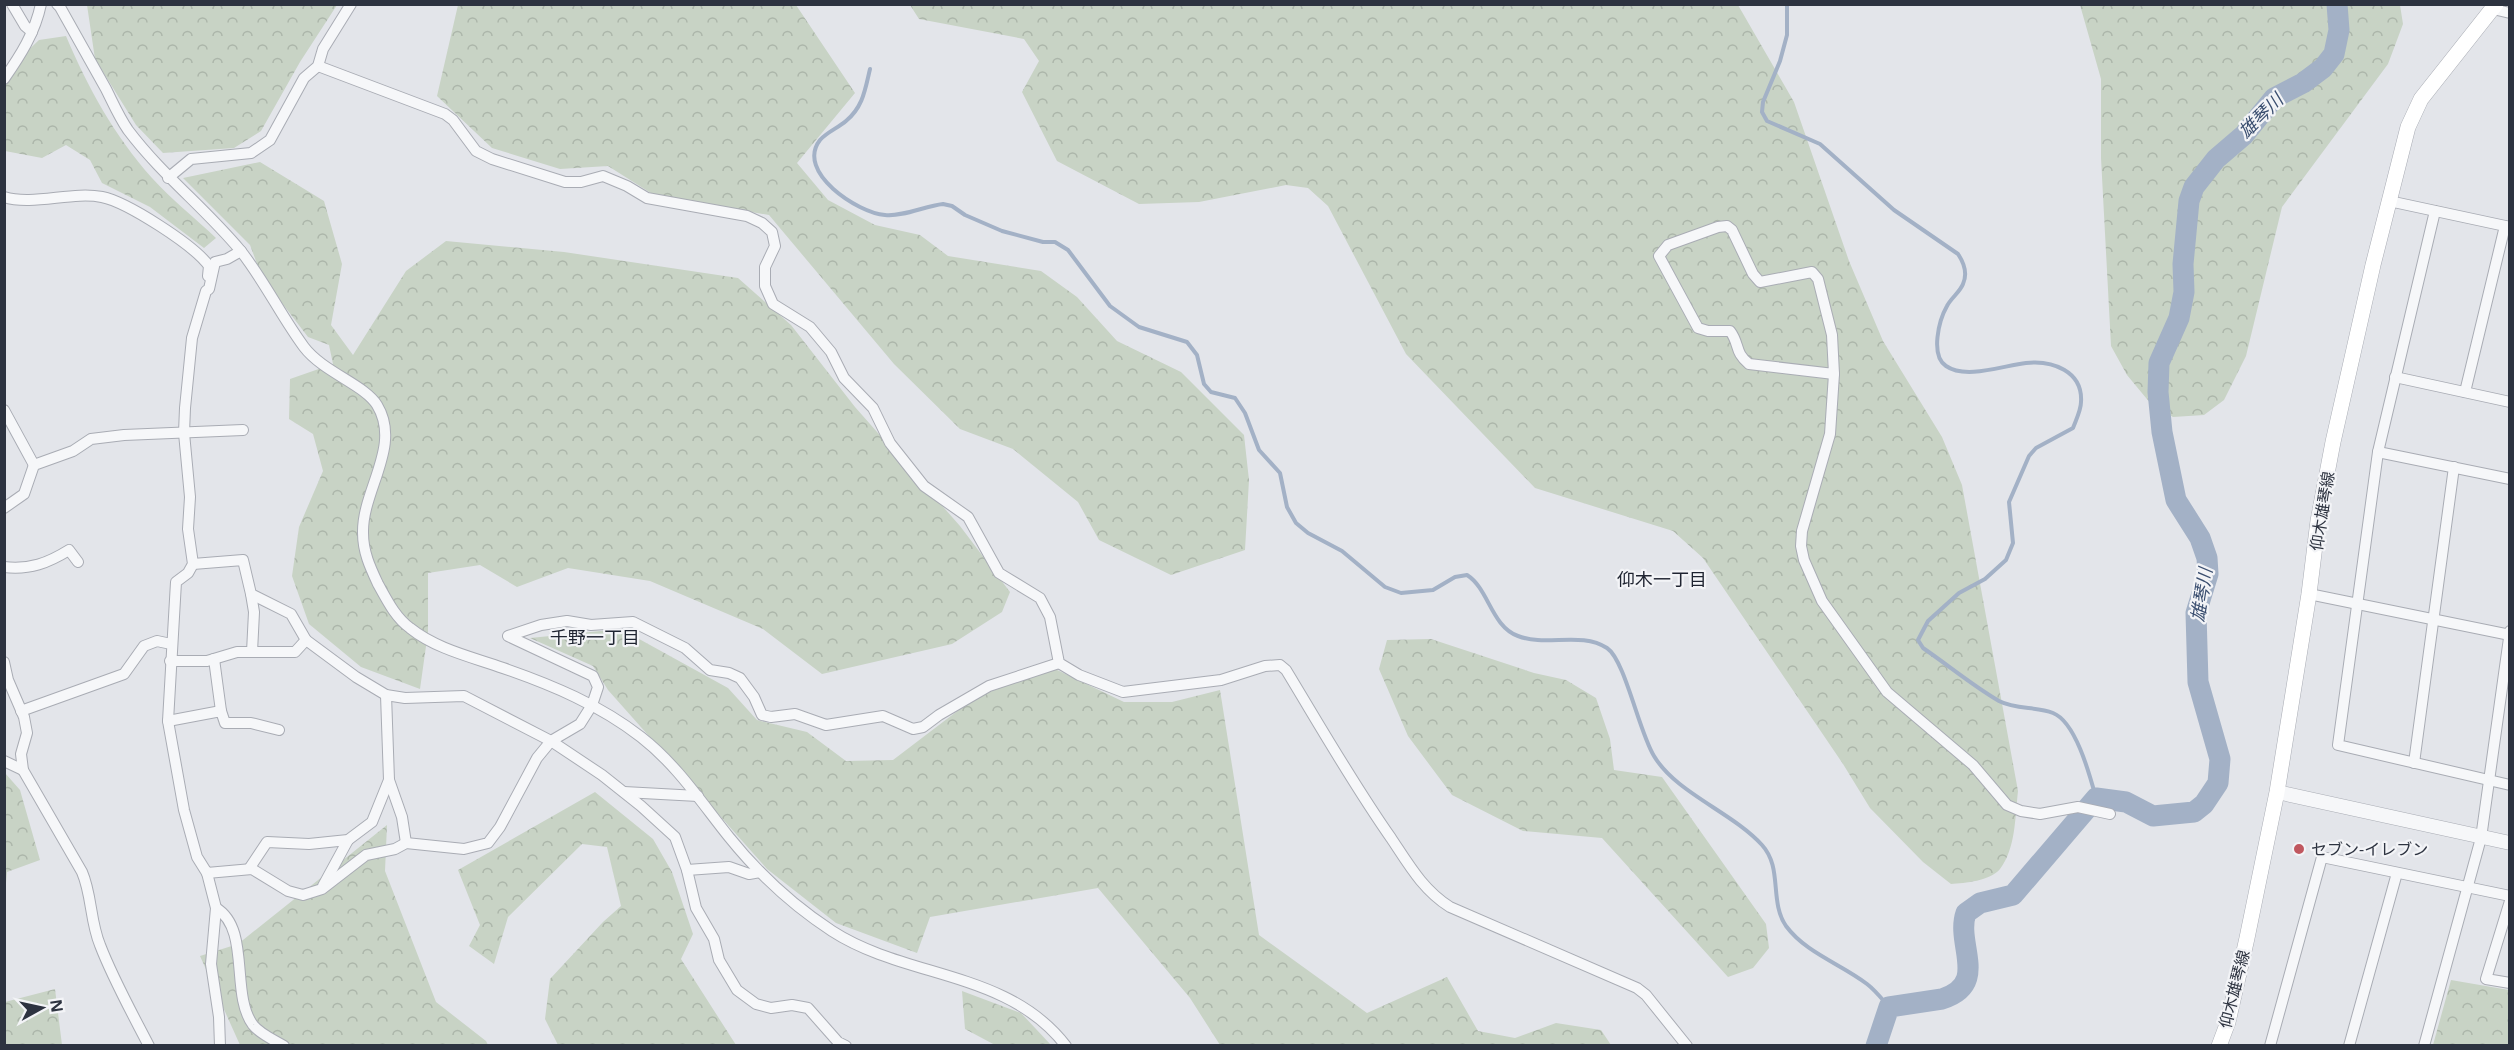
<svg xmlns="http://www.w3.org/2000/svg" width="2514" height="1050" font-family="'Open Sans','Noto Sans JP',sans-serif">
  <defs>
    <pattern id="forest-crowns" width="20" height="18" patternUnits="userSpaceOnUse" patternTransform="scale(1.5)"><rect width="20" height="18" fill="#c8d3c5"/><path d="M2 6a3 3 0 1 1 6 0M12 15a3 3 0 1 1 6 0" fill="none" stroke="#acb6aa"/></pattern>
  </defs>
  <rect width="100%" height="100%" fill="#e3e5ea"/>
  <g fill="url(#forest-crowns)">
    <polygon points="87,5 337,5 300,62 261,131 234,148 163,153 136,125 95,59"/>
    <polygon points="458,5 796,5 855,93 797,163 828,200 875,225 920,235 948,256 1041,271 1077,297 1117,341 1181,372 1244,435 1249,480 1245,550 1171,575 1099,540 1078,502 1013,449 960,429 894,364 769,215 654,195 608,166 560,169 492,148 437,96"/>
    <path d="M910 5H1738L1794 102 1849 261 1883 341 1942 437 1962 485 2018 791C2015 817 2016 848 2000 869 1990 881 1965 883 1951 884L1923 862 1870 808 1843 764 1703 558 1673 531 1535 488 1406 354 1328 206 1308 188 1286 185 1199 202 1139 204 1057 161 1022 92 1039 61 1024 39 919 19Z"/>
    <polygon points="2080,5 2400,5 2403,24 2388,64 2282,207 2246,356 2224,400 2204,415 2173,417 2151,404 2127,375 2111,346 2101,158 2101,79"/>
    <path d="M66 36C88 88 114 135 152 178 171 199 195 218 216 238L204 248 150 207 102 183 90 160 66 145 42 158 5 151V72L39 40Z"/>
    <polygon points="260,162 324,201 342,264 331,325 353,355 406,271 446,241 564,252 738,278 791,325 855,407 960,526 1010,592 1002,612 952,644 822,674 763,629 650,581 568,568 517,587 480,565 428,573 428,632 420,689 361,667 309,624 292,576 299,527 323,471 313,434 289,419 290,379 333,364 329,345 308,337 262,277 250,245 183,178"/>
    <polygon points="621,629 728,688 757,720 807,732 846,761 893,760 985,690 1053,668 1124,702 1172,702 1220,690 1259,935 1367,1013 1447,977 1478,1031 1515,1038 1556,1023 1601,1030 1611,1045 1220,1045 1190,998 1098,888 930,917 917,953 836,923 767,869 608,690 593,666 530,638"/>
    <polygon points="1431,639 1534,673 1566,680 1596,698 1610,739 1614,770 1662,777 1766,924 1769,948 1753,968 1728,977 1602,838 1523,831 1452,795 1408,736 1379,669 1387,640"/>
    <polygon points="5,773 20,790 40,860 7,872 5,894"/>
    <polygon points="595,792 653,839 672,872 693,934 681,959 736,1045 558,1045 545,1019 550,979 603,922 621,906 607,847 582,844 508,917 494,964 469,946 480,925 458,870"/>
    <polygon points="387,825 385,871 436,1002 486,1041 488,1045 240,1045 200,956 238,944"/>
    <polygon points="2451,980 2509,990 2509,1045 2433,1045"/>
    <polygon points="55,989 62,1045 5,1045 5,1002"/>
    <polygon points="962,991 1021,1013 1051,1045 995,1045 965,1029"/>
  </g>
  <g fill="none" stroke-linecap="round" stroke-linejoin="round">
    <g stroke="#a3b1c6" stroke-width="4">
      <path d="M1787 4V35L1780 61 1763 102 1762 112 1767 121 1820 144 1894 210 1958 254C1964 263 1968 273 1963 284 1960 292 1951 298 1947 306 1939 320 1930 355 1946 366 1966 380 2005 365 2026 363 2052 360 2083 371 2081 402 2081 410 2076 420 2073 428L2036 448 2029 456 2009 502 2013 543 2006 560 1985 579 1959 593 1928 621 1918 640 1923 648C1948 665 1973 686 1999 701 2016 710 2036 706 2053 713 2076 722 2090 776 2096 798"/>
      <path d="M870 69C865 90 863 107 846 121 838 128 827 132 820 140 795 172 858 213 885 215 903 217 925 206 943 204L952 206 965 215 1002 231 1043 242H1055L1068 250 1110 306 1139 327 1187 342 1197 355 1204 384 1211 392 1235 398 1245 413 1259 450 1280 473 1287 507 1296 523 1308 533 1342 551 1385 587 1401 593 1433 590 1455 577 1467 575C1489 589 1491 626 1518 636 1546 647 1581 631 1607 648 1625 660 1639 732 1654 756 1676 793 1732 812 1762 845 1783 868 1769 901 1786 926 1806 953 1841 964 1867 984 1875 990 1882 999 1889 1007"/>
    </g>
    <path stroke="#a3b1c6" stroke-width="21" d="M1876 1046 1889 1007 1942 999C1990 984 1955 944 1966 913L1980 903 2013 895 2096 798 2126 802 2153 816 2194 812 2204 804 2218 783 2220 759 2198 682 2196 613 2208 574 2207 558 2200 538 2176 500 2162 432 2158 392 2159 363 2179 318 2184 292 2183 264 2189 201 2194 187 2216 159 2244 135 2274 98 2303 83 2323 68 2334 54 2339 30 2337 4"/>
    <defs>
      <g id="minor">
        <polyline points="12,4 25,26 32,32"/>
        <path d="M57 4 60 7C75 34 91 62 106 89 113 103 119 117 128 130 161 174 205 208 240 250 264 280 281 316 304 347 323 372 365 385 377 405 402 446 362 490 363 533 363 552 370 567 378 584 387 600 395 617 410 628 436 649 472 657 503 668 552 685 600 705 641 737 677 765 701 802 729 837 758 873 792 905 832 931 906 979 1008 970 1066 1046"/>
        <polyline points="2493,9 2510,13"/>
        <path d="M318 66 445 114 453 120 476 151 492 159 565 182H581L603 176 627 186 647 198 747 216 762 223 772 232 775 246 765 267V286L773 304 810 327 831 352 844 378 873 408 890 443 924 486 968 517 999 573 1040 598 1050 617 1059 663 1079 675 1123 692 1221 680 1265 666 1280 665 1286 670C1320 726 1353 784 1391 838 1409 865 1423 890 1450 907L1637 988 1646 995 1687 1046"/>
        <path d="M4 79C20 56 35 33 41 4"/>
        <polyline points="168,178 191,159 251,153 270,140 304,78 318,66 323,49 351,4"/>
        <path d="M4 197C33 206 72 191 102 197 127 202 194 245 209 266L208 276"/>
        <polyline points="2389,201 2510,227"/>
        <polyline points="2435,211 2378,452 2338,745 2510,785"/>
        <path d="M1727 226 1732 230 1753 274 1760 282 1812 272 1818 279 1832 335 1834 374 1749 364C1734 352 1740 344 1730 331H1708L1698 328 1659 256 1668 245 1718 227Z"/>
        <polyline points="241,251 227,259 215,262 209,289 206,291 192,338 185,408 184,433 190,497 188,529 193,564 188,573 176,582 168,721 184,810 197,857 207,873 252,869 288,891 303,895 322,889 366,855 395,849 406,843 464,849 488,843 500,827 537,758 551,741 580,724 592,705 598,687 593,676 508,636 541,625 567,621 591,625 633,622 685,648 710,670 729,673 740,678 754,697 762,715 771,717 795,714 826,725 883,716 913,729 923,727 939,715 989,686 1059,663"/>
        <polyline points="1834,374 1830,434 1802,531 1801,546 1804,560 1822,601 1887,692 1973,765 2007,805 2021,811 2040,814 2078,807 2110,814"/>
        <polyline points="2395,377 2510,402"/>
        <polyline points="2465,392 2505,226"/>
        <polyline points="4,410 34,465"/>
        <polyline points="2378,452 2510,479"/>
        <polyline points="4,508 24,494 34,465 73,451 91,439 124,435 243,430"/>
        <polyline points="193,564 243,560 251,594 291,614 306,640 356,677 386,695 405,698 464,696 551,741 602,775 641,806 675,837 687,870 696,908 714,939 719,960 737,990 756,1004 771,1008 792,1005 808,1008 838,1042 846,1046"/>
        <path d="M4 567C30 570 48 563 69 550L78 562"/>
        <polyline points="251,594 254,612 252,652"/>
        <polyline points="2309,594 2510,635"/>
        <polyline points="214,659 221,711"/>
        <polyline points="170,661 207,661 237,652 295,652 306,640"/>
        <path d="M4 662 8 680 24 717 27 733 21 754 23 770 82 872C92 895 90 921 100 945 113 979 132 1013 149 1046"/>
        <polyline points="21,711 124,674 144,646 157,641 171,644"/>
        <polyline points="168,721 221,711 225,723 251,723 279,730"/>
        <polyline points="4,761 23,770"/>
        <polyline points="2414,763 2454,467"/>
        <polyline points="389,780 402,817 406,843"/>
        <polyline points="624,792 698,796"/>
        <polyline points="249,869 267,842 309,844 348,840 372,822 389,780 386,695"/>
        <polyline points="687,870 729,867 749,874 760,872"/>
        <polyline points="207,873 216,908 211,964 219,1017 220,1046"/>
        <polyline points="323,886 348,840"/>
        <polyline points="2510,901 2486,979 2510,983"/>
        <path d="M216 908C251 929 230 994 253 1025 260 1034 274 1040 284 1046"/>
        <polyline points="2270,1046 2322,857 2510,896"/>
        <polyline points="2349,1046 2397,873"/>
        <polyline points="2424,1046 2481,838 2510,631"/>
      </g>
      <polyline id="tertiary" points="2277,792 2510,843"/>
      <polyline id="secondary" points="2219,1046 2228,1022 2247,938 2277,792 2309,594 2318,521 2333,442 2373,265 2408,127 2421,99 2496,4"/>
    </defs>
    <use href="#minor" stroke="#a9acb4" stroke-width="12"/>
    <use href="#tertiary" stroke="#a9acb4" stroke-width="15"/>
    <use href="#secondary" stroke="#a9acb4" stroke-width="16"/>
    <use href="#minor" stroke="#f6f7f9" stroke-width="10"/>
    <use href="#tertiary" stroke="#f6f7f9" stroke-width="14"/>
    <use href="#secondary" stroke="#fff" stroke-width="15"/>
  </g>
  <circle fill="#c0575f" stroke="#f3f4f7" stroke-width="2" cx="2299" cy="849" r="6"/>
  <g text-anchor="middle" stroke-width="4.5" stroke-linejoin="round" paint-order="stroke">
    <g font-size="16" fill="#2d3340" stroke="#f3f4f7">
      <text transform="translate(2322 511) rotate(-81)" y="6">仰木雄琴線</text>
      <text transform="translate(2234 989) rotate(-76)" y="6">仰木雄琴線</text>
    </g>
    <g font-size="16" fill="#2d3340" stroke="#f3f4f7" text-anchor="start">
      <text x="2311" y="855">セブン-イレブン</text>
    </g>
    <g font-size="18" font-style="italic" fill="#3b4f70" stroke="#f3f4f7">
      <text transform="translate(2261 116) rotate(-45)" y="6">雄琴川</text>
      <text transform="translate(2202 595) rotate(-81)" y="6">雄琴川</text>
    </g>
    <g font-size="18" fill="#1f2431" stroke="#f3f4f7">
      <text x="1662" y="586">仰木一丁目</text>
      <text x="595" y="644">千野一丁目</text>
    </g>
  </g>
  <rect width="2514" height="1050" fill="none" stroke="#2d3340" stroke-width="12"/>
  <g transform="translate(42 1008) rotate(82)" stroke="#f3f4f7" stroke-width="4.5" paint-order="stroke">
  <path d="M0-4.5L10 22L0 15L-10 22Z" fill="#2d3340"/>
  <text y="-9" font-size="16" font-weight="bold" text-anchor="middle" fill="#2d3340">N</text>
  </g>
</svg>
